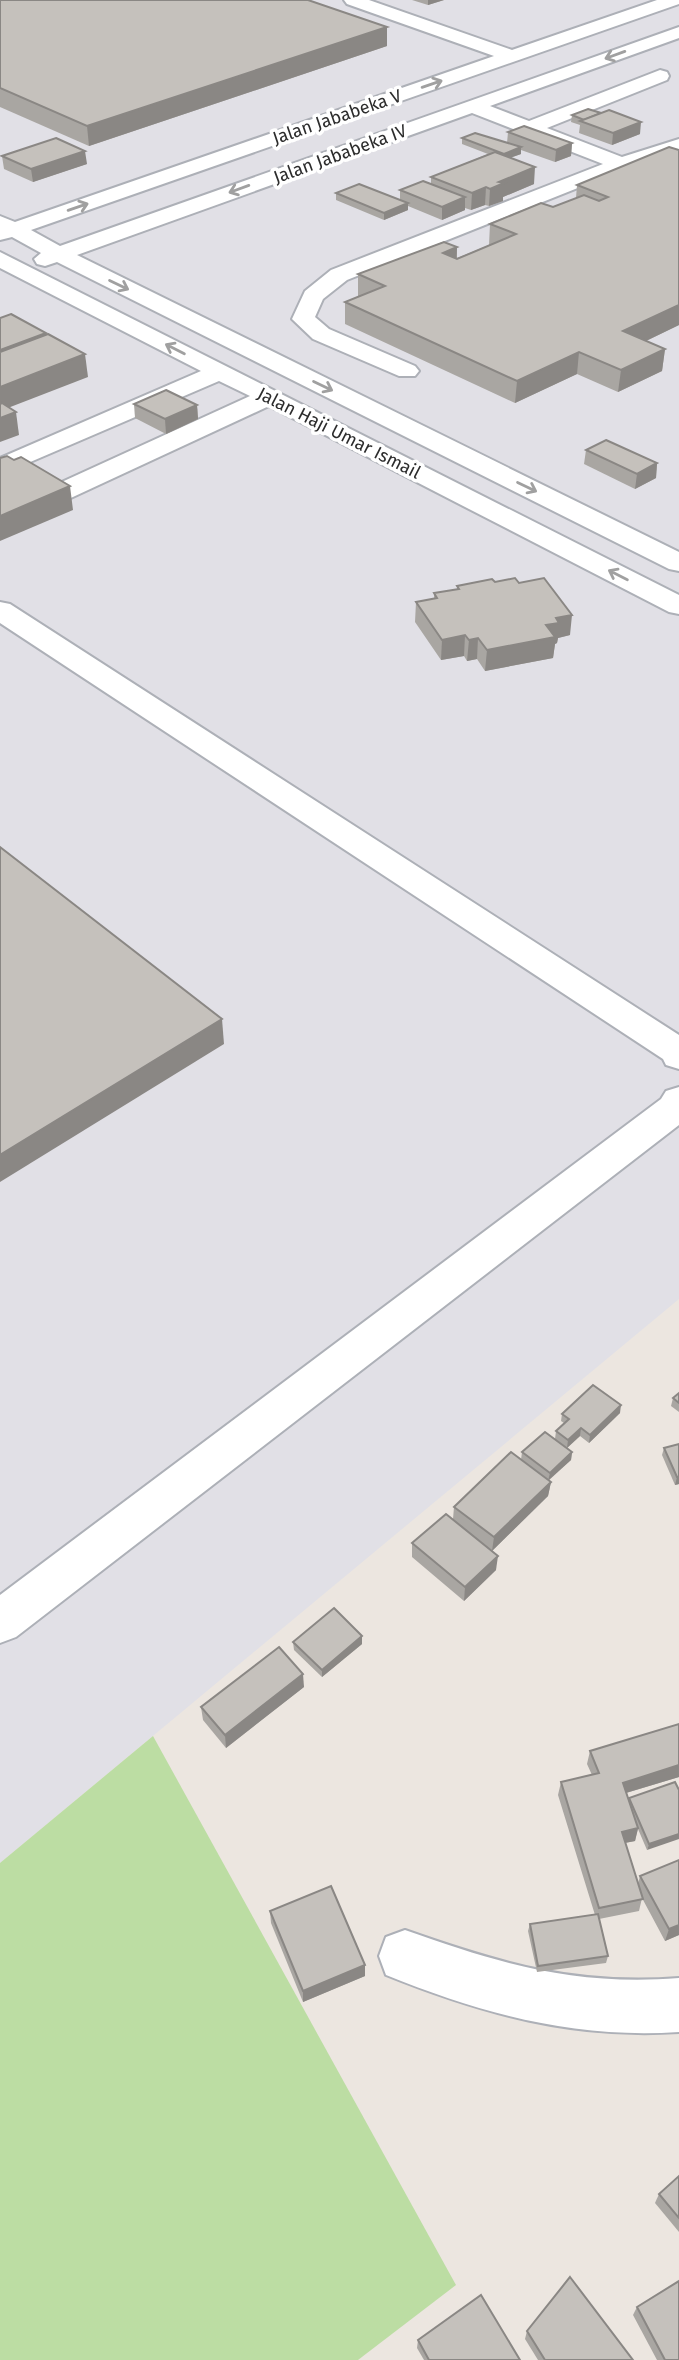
<svg xmlns="http://www.w3.org/2000/svg" width="679" height="2360" font-family="'Fira Sans',sans-serif">
  <rect width="100%" height="100%" fill="#ece6e0"/>
  <polygon fill="#e1e0e6" points="0,0 679,0 679,1299 0,1863"/>
  <polygon fill="#bcdda3" points="153,1736 456,2285 358,2360 0,2360 0,1863"/>
  <g fill="none" stroke-linecap="round" stroke-linejoin="round">
    <defs>
      <g id="minor">
        <polygon points="344,0 369,0 512,50 657,0 679,0 679,4 31,230 60,246 679,27 679,38 490,106 529,121 660,70 667,72 669,76 667,80 547,128 622,157 679,139 679,151 628,168 347,280 323,299 315,317 329,329 415,366 419,371 415,376 399,376 313,339 292,319 305,291 331,270 603,164 472,113 77,255 679,552 679,571 669,569 57,262 45,266 37,264 34,259 41,253 12,237 0,240 0,216 15,222 494,56 347,4"/>
        <polygon points="0,252 679,595 679,614 669,612 269,406 60,503 51,505 42,503 38,497 42,491 250,396 219,381 0,475 0,458 201,371 0,268"/>
        <polygon points="0,602 10,604 679,1035 679,1069 666,1065 663,1059 0,623"/>
        <polygon points="679,1087 679,1125 16,1637 0,1643 0,1595 661,1099 666,1091"/>
        <path d="M405 1930C501 1964 575 1986 679 1978V2032C574 2039 483 2014 386 1975L379 1956 386 1937Z"/>
      </g>
    </defs>
    <use href="#minor" stroke="#adb0b7" stroke-width="4"/>
    <use href="#minor" fill="#fff" fill-rule="evenodd"/>
  </g>
  <g fill="#a9a6a2">
    <polygon points="0,0 387,27 387,46 89,146 0,107"/>
    <polygon points="412,0 444,0 428,5"/>
    <polygon points="601,113 640,134 612,145 579,133 580,125 571,122 572,115"/>
    <polygon points="508,132 572,143 571,156 555,162 521,150 521,154 510,158 534,184 503,197 503,201 489,206 485,205 471,210 465,208 465,210 442,220 408,206 408,210 384,220 336,200 336,193 400,200 400,190 431,184 431,177 488,154 462,144 462,138 507,143"/>
    <polygon points="679,150 679,325 646,341 665,349 662,371 618,392 577,374 515,403 345,324 345,302 359,296 358,296 358,274 457,247 457,258 489,245 490,224 553,207 576,198 577,185"/>
    <polygon points="2,156 87,164 33,182 4,169"/>
    <polygon points="134,404 197,405 198,419 166,434 135,418"/>
    <polygon points="586,450 657,463 656,478 635,489 584,464"/>
    <polygon points="495,582 570,635 558,638 557,643 555,644 553,658 485,671 477,659 467,661 464,656 441,660 415,622 416,602 434,599 434,593 457,589 457,586"/>
    <polygon points="679,1393 679,1412 671,1406 673,1398"/>
    <polygon points="620,1413 589,1443 580,1436 567,1448 555,1439 556,1431 564,1423 561,1421 562,1414"/>
    <polygon points="679,1444 679,1484 675,1485 662,1455 664,1448"/>
    <polygon points="522,1452 572,1452 571,1460 548,1480 551,1482 548,1496 492,1551 496,1570 464,1601 412,1557 412,1543 453,1519 454,1507 521,1460"/>
    <polygon points="293,1642 362,1644 322,1677 294,1650"/>
    <polygon points="304,1687 226,1748 203,1720 201,1707"/>
    <polygon points="679,1724 679,1777 626,1793 628,1800 629,1798 675,1782 647,1850 638,1829 635,1841 625,1843 638,1884 640,1876 679,1935 665,1941 642,1898 639,1911 599,1919 608,1956 606,1963 537,1972 528,1931 530,1924 595,1915 558,1795 561,1782 592,1775 587,1764 590,1751"/>
    <polygon points="270,1911 365,1976 303,2002 271,1923"/>
    <polygon points="679,2176 679,2232 655,2203 659,2194"/>
    <polygon points="637,2307 679,2360 657,2360 633,2315"/>
    <polygon points="527,2331 633,2360 538,2360 525,2339"/>
    <polygon points="418,2340 520,2360 424,2360 417,2348"/>
  </g>
  <g fill="#8a8784">
    <polygon points="428,0 444,0 428,5"/>
    <polygon points="387,27 387,46 89,146 87,126"/>
    <polygon points="641,122 640,134 612,145 613,133"/>
    <polygon points="572,143 571,156 555,162 556,150"/>
    <polygon points="521,147 521,154 504,160 504,154"/>
    <polygon points="85,151 87,164 33,182 31,169"/>
    <polygon points="535,167 534,184 503,197 503,201 489,206 490,189 499,182"/>
    <polygon points="486,187 485,205 471,210 472,193"/>
    <polygon points="465,197 465,210 442,220 442,207"/>
    <polygon points="408,203 408,210 384,220 384,213"/>
    <polygon points="457,247 456,269 443,253"/>
    <polygon points="679,305 679,325 621,353 623,331"/>
    <polygon points="46,333 48,355 0,373 0,350"/>
    <polygon points="665,349 662,371 618,392 621,370"/>
    <polygon points="579,352 577,374 515,403 517,381"/>
    <polygon points="85,354 88,377 0,411 0,387"/>
    <polygon points="197,405 198,419 166,434 165,419"/>
    <polygon points="16,412 19,435 0,442 0,418"/>
    <polygon points="657,463 656,478 635,489 637,474"/>
    <polygon points="70,486 73,510 0,541 0,516"/>
    <polygon points="572,615 570,635 558,638 557,643 555,644 553,658 485,671 487,650 556,618"/>
    <polygon points="465,635 464,656 441,660 442,640"/>
    <polygon points="478,638 477,659 467,661 469,640"/>
    <polygon points="222,1019 224,1044 0,1182 0,1155"/>
    <polygon points="621,1405 620,1413 589,1443 590,1435"/>
    <polygon points="581,1428 580,1436 567,1448 568,1440"/>
    <polygon points="572,1452 571,1460 548,1481 550,1473"/>
    <polygon points="677,1477 679,1477 679,1484 675,1485"/>
    <polygon points="551,1482 548,1496 492,1551 494,1537"/>
    <polygon points="498,1556 496,1570 464,1601 465,1587"/>
    <polygon points="362,1636 362,1644 322,1677 322,1670"/>
    <polygon points="303,1674 304,1687 226,1748 225,1735"/>
    <polygon points="679,1765 679,1777 619,1795 623,1783"/>
    <polygon points="638,1828 635,1841 619,1844 622,1832"/>
    <polygon points="679,1834 679,1839 647,1850 649,1844"/>
    <polygon points="679,1925 679,1935 665,1941 669,1929"/>
    <polygon points="365,1965 365,1976 303,2002 303,1991"/>
  </g>
  <g fill="#c5c1bc" stroke="#8a8784" stroke-width="2">
    <polygon points="0,0 308,0 387,27 87,126 0,88"/>
    <polygon points="588,109 601,113 584,120 572,115"/>
    <polygon points="609,110 641,122 613,133 580,121"/>
    <polygon points="524,126 572,143 556,150 508,132"/>
    <polygon points="475,133 521,147 504,154 462,138"/>
    <polygon points="56,138 85,151 31,169 2,156"/>
    <polygon points="669,147 679,150 679,305 623,331 665,349 621,370 579,352 517,381 345,302 385,286 358,274 444,242 457,247 443,253 457,259 516,234 490,224 541,203 553,207 584,195 599,201 608,197 577,185"/>
    <polygon points="495,152 535,167 499,182 504,183 490,189 486,187 472,193 431,177"/>
    <polygon points="423,181 465,197 442,207 400,190"/>
    <polygon points="359,184 408,203 384,213 336,193"/>
    <polygon points="11,314 46,333 0,350 0,318"/>
    <polygon points="48,334 85,354 0,387 0,352"/>
    <polygon points="166,390 197,405 165,419 134,404"/>
    <polygon points="2,403 16,412 0,418 0,404"/>
    <polygon points="606,440 657,463 637,474 586,450"/>
    <polygon points="7,456 14,460 21,457 70,486 0,516 0,458"/>
    <polygon points="515,578 519,583 544,578 572,615 556,618 559,623 546,625 555,637 487,650 478,638 469,640 465,635 442,640 416,602 437,598 434,593 459,589 457,586 492,579 495,582"/>
    <polygon points="0,847 222,1019 0,1155"/>
    <polygon points="593,1385 621,1405 590,1435 581,1428 568,1440 556,1431 569,1419 562,1414"/>
    <polygon points="679,1393 679,1403 673,1398"/>
    <polygon points="545,1432 572,1452 550,1473 522,1452"/>
    <polygon points="679,1444 679,1477 677,1477 664,1448"/>
    <polygon points="511,1452 551,1482 494,1537 454,1507"/>
    <polygon points="446,1514 498,1556 465,1587 412,1543"/>
    <polygon points="334,1608 362,1636 322,1670 293,1642"/>
    <polygon points="279,1647 303,1674 225,1735 201,1707"/>
    <polygon points="679,1724 679,1765 623,1783 638,1828 622,1832 643,1899 599,1908 561,1782 599,1773 590,1751"/>
    <polygon points="675,1782 679,1790 679,1834 649,1844 629,1798"/>
    <polygon points="679,1860 679,1925 669,1929 640,1876"/>
    <polygon points="331,1886 365,1965 303,1991 270,1911"/>
    <polygon points="598,1914 608,1956 538,1966 530,1924"/>
    <polygon points="679,2176 679,2218 659,2194"/>
    <polygon points="570,2277 633,2360 545,2360 527,2331"/>
    <polygon points="679,2281 679,2360 665,2360 637,2307"/>
    <polygon points="481,2295 520,2360 429,2360 418,2340"/>
  </g>
  <defs><path id="oneway-shaft" d="M-6 0H5M1.5-3L5.5 0L1.5 3" fill="none" stroke-width="1.6" stroke-linecap="round" stroke-linejoin="round" transform="scale(1.75)"/></defs>
  <g stroke="#a0a0a0">
    <use href="#oneway-shaft" transform="translate(615 55) rotate(160)"/>
    <use href="#oneway-shaft" transform="translate(432 84) rotate(-19)"/>
    <use href="#oneway-shaft" transform="translate(239 189) rotate(160)"/>
    <use href="#oneway-shaft" transform="translate(78 207) rotate(-19)"/>
    <use href="#oneway-shaft" transform="translate(119 285) rotate(26)"/>
    <use href="#oneway-shaft" transform="translate(175 349) rotate(-153)"/>
    <use href="#oneway-shaft" transform="translate(323 386) rotate(26)"/>
    <use href="#oneway-shaft" transform="translate(527 487) rotate(26)"/>
    <use href="#oneway-shaft" transform="translate(618 575) rotate(-153)"/>
  </g>
  <g text-anchor="middle" stroke-width="7" stroke-linejoin="round" paint-order="stroke">
    <g font-size="18" fill="#2c2c2c" stroke="#fff">
      <text transform="translate(337 117) rotate(-19)" y="6">Jalan Jababeka V</text>
      <text transform="translate(340 154) rotate(-20)" y="6">Jalan Jababeka IV</text>
      <text transform="translate(339 433) rotate(27)" y="6">Jalan Haji Umar Ismail</text>
    </g>
  </g>
</svg>
